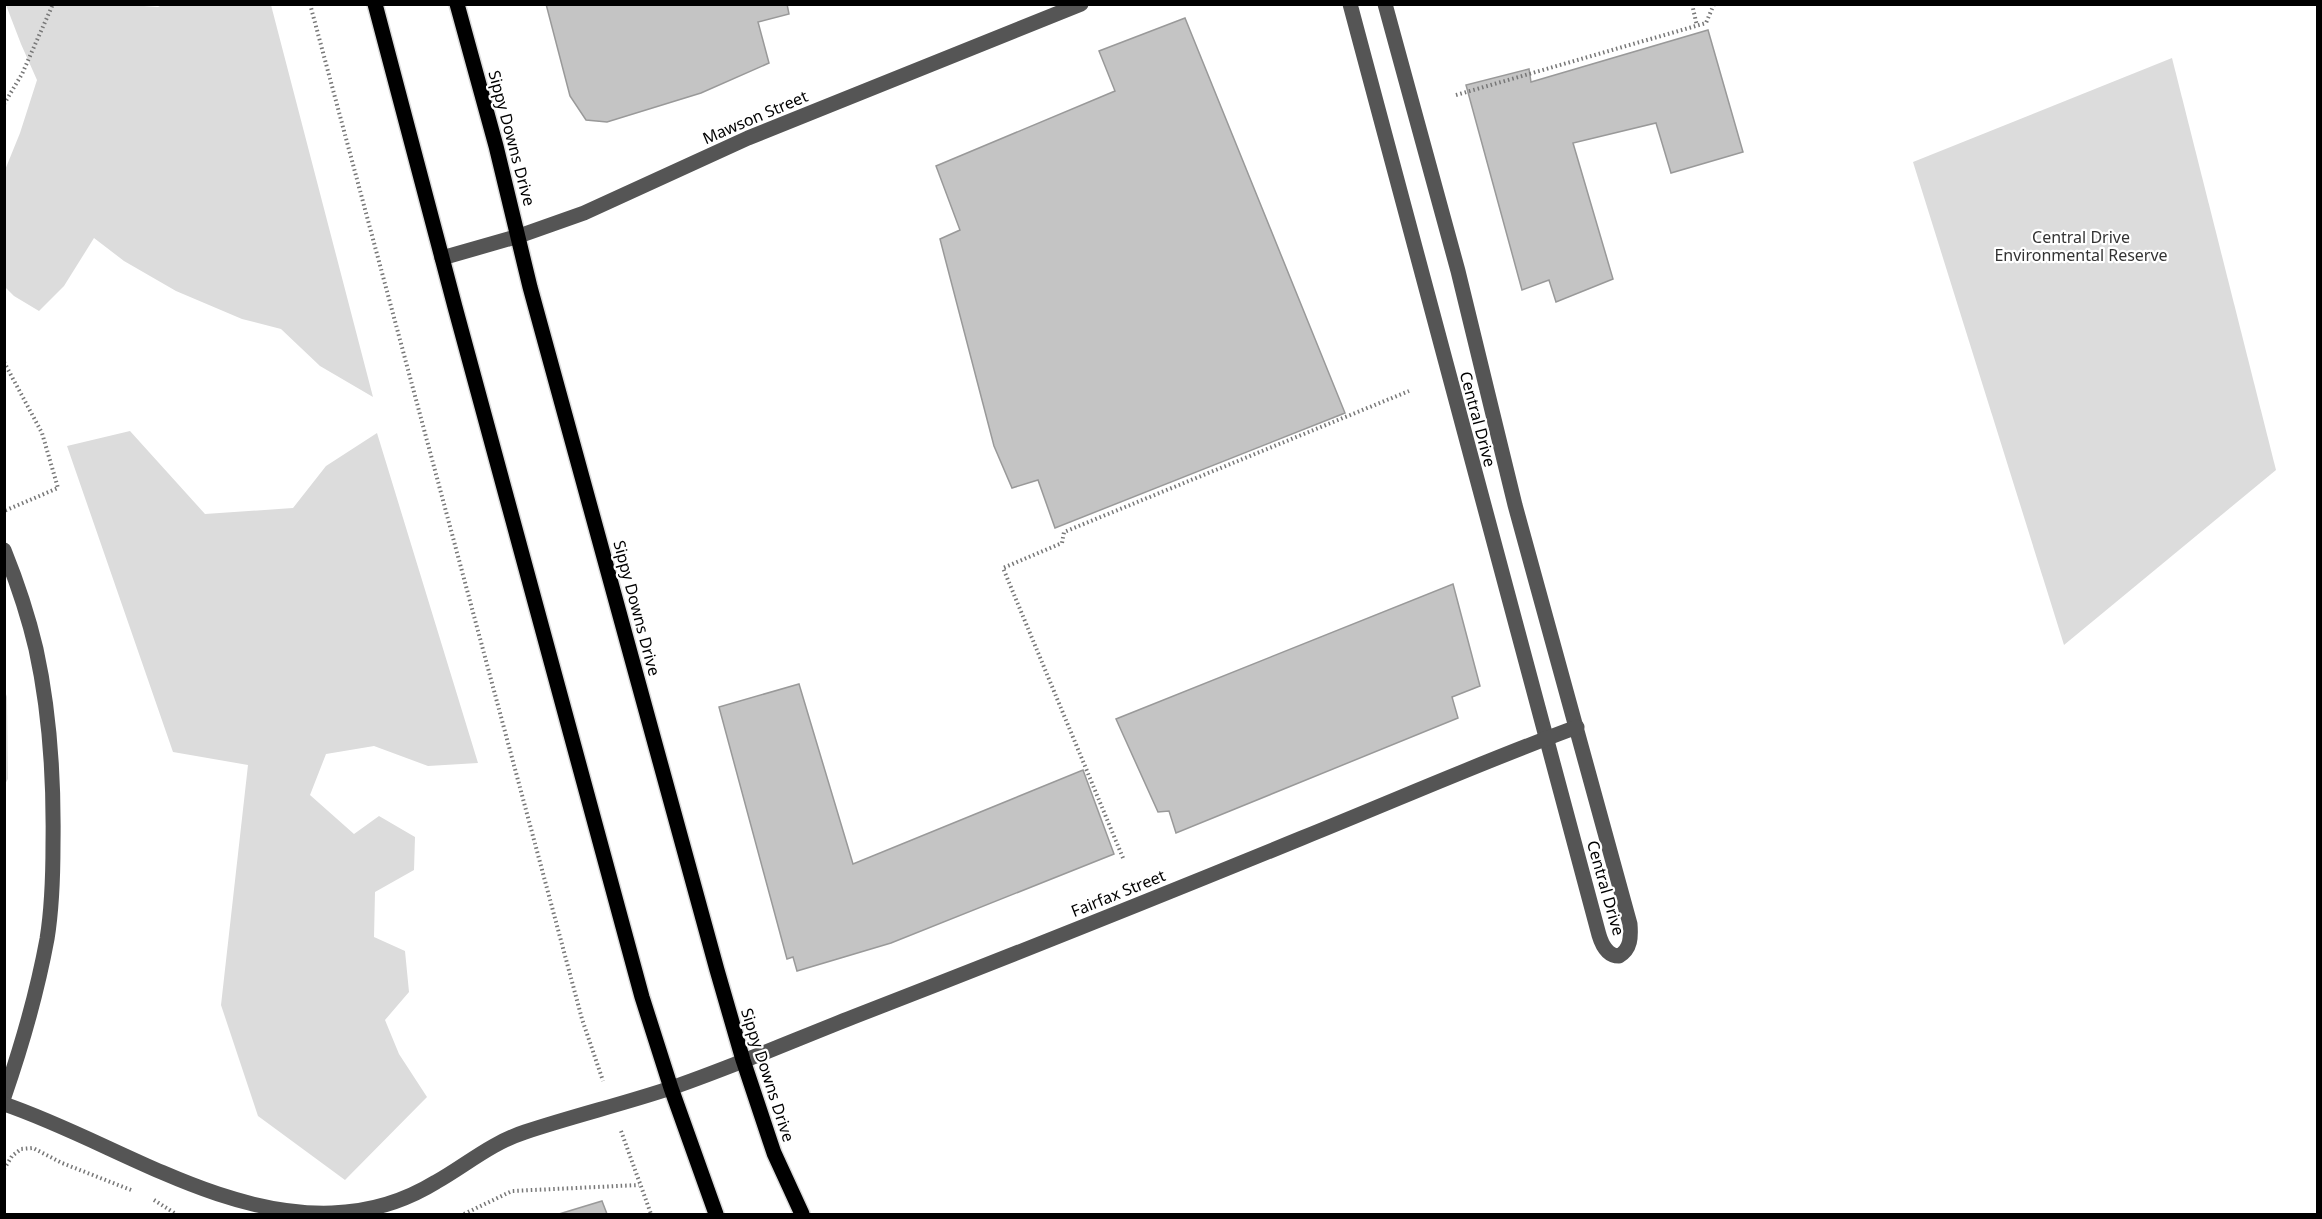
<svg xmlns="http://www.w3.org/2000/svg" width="2322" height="1219" font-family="'Noto Sans',sans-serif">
  <rect width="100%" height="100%" fill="#fff"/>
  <g fill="#dcdcdc">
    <polygon points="115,4 158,7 164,4 271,5 373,397 320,366 281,329 242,319 176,291 124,261 94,238 64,286 39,311 14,296 5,287 5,170 20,133 37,80 21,44 6,5"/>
    <polygon points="2172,58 2276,470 2064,645 1913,162"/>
    <polygon points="130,431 205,514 293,508 326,466 377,433 478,763 428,766 374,746 326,754 310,795 354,834 379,816 415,837 414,870 375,892 374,937 405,951 409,992 385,1020 399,1054 427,1097 345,1180 258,1116 221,1005 248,765 173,752 67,446"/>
    <polygon points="4,688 7,697 8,779 5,784"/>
  </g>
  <g fill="#c4c4c4" stroke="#999" stroke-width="1.5">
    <polygon points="546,4 787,4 789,14 758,22 769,63 701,93 607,122 586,120 570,96"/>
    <polygon points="1185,18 1345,413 1055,528 1038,480 1012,488 994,446 940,239 960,230 936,166 1115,91 1099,51"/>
    <polygon points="1708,30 1743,152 1671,173 1656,123 1573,143 1613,279 1556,302 1549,280 1522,290 1466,85 1529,69 1531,82"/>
    <polygon points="1453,584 1480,686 1452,697 1458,718 1176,833 1169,811 1158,812 1116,719"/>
    <polygon points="799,684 853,864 1083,770 1114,854 891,943 797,971 793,957 787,959 719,707"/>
    <polygon points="602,1201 607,1214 559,1214"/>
  </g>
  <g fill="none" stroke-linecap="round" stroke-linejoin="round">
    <defs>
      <g id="major">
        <polyline points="375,4 455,307 642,997 671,1088 716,1214"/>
        <polyline points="457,4 496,146 530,287 717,970 743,1060 774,1153 802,1214"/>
      </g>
    </defs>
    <use href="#major" stroke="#dbdbdb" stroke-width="18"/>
    <g stroke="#777" stroke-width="4" stroke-dasharray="1.5 3" stroke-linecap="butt">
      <polyline points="310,4 582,1019 603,1081"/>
      <polyline points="1692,4 1697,26"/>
      <polyline points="1456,95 1706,23 1714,4"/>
      <polyline points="4,104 22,74 53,4"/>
      <polyline points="4,362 42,433 58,488 4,511"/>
      <polyline points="1123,858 1003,568 1062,543 1064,532 1409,391"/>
      <polyline points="621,1131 651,1214"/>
      <polyline points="4,1169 12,1156 21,1149 33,1148 62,1163 131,1190"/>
      <polyline points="154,1200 176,1214"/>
      <polyline points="464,1214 512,1191 639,1185"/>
    </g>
    <g stroke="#555" stroke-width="15">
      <path d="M1350 4 1599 935C1602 945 1607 956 1619 956 1631 949 1631 937 1630 924L1515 505 1458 271 1385 4"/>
      <polyline points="442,258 519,236 584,213 748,138 1081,4"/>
      <path d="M4 550C17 582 28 615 36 649 50 713 54 779 53 844 53 875 52 908 47 939 37 993 22 1045 4 1097"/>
      <path d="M4 1104C110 1140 217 1217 332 1213 368 1212 405 1201 436 1182 466 1165 491 1143 525 1132 573 1116 623 1104 671 1088 732 1067 792 1041 853 1017 1003 959 1153 899 1302 838 1394 801 1484 761 1577 727"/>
    </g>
    <use href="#major" stroke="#000" stroke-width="15"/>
  </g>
  <g text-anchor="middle" stroke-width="4.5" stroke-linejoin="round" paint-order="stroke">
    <g font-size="16" fill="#000" stroke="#fff">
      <text transform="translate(755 117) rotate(-23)" y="6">Mawson Street</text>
      <text transform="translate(512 138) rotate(75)" y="6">Sippy Downs Drive</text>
      <text transform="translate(1478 419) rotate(75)" y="6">Central Drive</text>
      <text transform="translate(637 608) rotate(75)" y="6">Sippy Downs Drive</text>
      <text transform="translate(1606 888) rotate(74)" y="6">Central Drive</text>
      <text transform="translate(1118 893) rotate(-22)" y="6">Fairfax Street</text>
      <text transform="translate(768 1075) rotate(72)" y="6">Sippy Downs Drive</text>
    </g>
    <g font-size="16" fill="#333" stroke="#fff">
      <text x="2081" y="243">Central Drive<tspan x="2081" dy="18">Environmental Reserve</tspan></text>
    </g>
  </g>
  <rect width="2322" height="1219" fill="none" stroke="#000000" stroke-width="12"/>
</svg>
